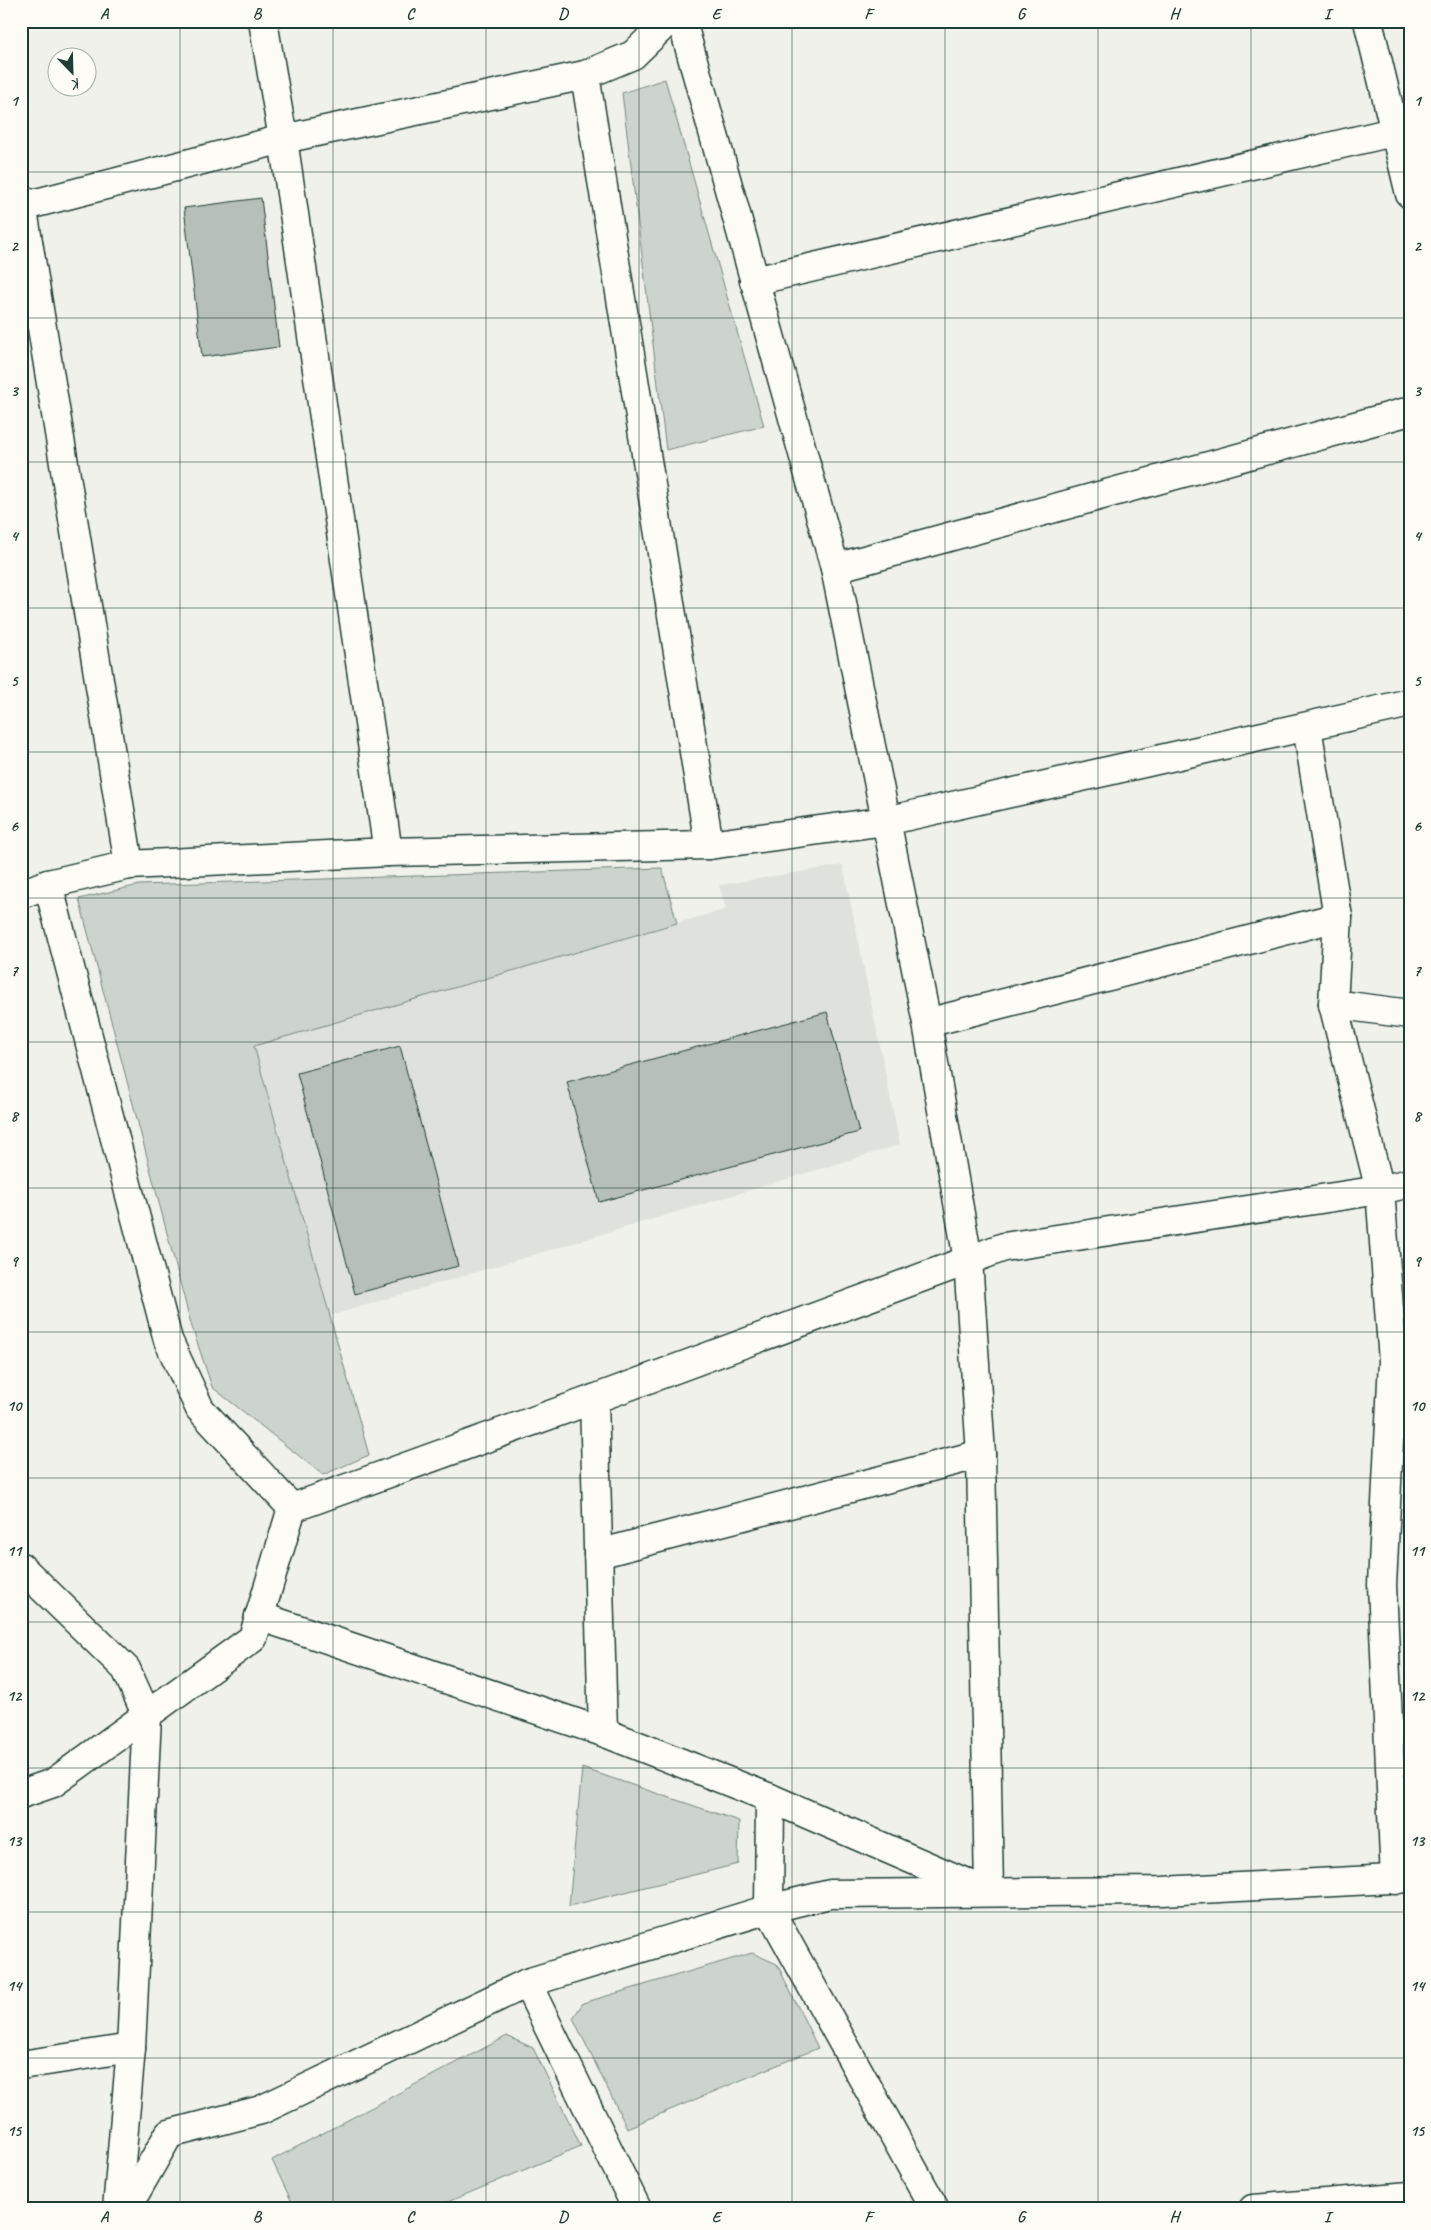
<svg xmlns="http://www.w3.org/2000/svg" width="1431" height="2230" font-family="Caveat,sans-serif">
  <rect width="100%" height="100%" fill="#f0f1eb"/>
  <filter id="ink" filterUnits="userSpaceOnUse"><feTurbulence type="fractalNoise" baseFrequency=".02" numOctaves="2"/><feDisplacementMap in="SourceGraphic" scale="10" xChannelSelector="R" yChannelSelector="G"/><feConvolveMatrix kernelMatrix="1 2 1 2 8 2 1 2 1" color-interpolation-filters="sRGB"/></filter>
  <g filter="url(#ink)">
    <polygon fill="#dfe2dc" points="843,865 900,1145 330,1316 254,1045 726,909 719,885"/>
    <g fill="#cdd3cd" stroke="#768880">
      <polygon points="665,79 764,426 666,450 622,93"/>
      <polygon points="662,868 677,923 254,1046 369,1455 323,1475 212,1387 191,1324 79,899 139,885"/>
      <polygon points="582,1768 739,1821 738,1864 569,1906"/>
      <polygon points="752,1953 777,1964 818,2048 627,2128 573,2018 583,2003"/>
      <polygon points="507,2036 533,2048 581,2146 431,2209 295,2209 272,2160"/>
    </g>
    <g fill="#b6bfb8" stroke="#1f3d34">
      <polygon points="261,198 279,347 202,357 184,208"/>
      <polygon points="827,1012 859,1132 599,1202 567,1082"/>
      <polygon points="400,1046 458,1266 355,1294 297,1073"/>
    </g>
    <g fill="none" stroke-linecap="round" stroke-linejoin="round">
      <defs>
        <g id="street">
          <polyline points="263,21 283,139 388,852"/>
          <polyline points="682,21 835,568 927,1023 968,1260 981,1454 989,1892"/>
          <polyline points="1368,21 1410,194"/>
          <polyline points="585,75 709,845"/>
          <polyline points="21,198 129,865"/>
          <polyline points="21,207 283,139 585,75 633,55 668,21"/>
          <polyline points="754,281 1410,128"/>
          <polyline points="835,568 1410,411"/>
          <polyline points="1307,727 1338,917 1333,1004 1380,1190 1393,1361 1382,1585 1395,1880"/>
          <polyline points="21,894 48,884 129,865 388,852 709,845 886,821 1410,703"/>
          <polyline points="1333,1004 1410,1014"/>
          <polyline points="927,1023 1338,917"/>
          <polyline points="594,1399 603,1732"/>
          <polyline points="292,1508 594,1399 1004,1247 1380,1190 1410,1183"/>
          <polyline points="598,1554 981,1454"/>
          <polyline points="259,1616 603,1732 770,1798 978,1888"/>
          <polyline points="21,1794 53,1783 253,1638 292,1508 200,1409 168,1340 48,884"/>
          <polyline points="770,1798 769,1909 935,2209"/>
          <polyline points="527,1983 637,2209"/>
          <polyline points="21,2065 131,2048"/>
          <polyline points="126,2209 169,2134 261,2110 527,1983 769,1909 830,1894 1162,1891 1410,1878"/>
          <polyline points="1253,2209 1410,2196"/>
        </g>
        <polyline id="secondary" points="21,1567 126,1669 147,1716 131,2048 117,2209"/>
      </defs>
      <use href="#street" stroke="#1f3d34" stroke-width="31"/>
      <use href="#secondary" stroke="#1f3d34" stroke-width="31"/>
      <use href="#street" stroke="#fdfcf7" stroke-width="28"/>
      <use href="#secondary" stroke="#fdfcf7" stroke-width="28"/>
    </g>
  </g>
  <path fill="none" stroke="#1f3d34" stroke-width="1" stroke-opacity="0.55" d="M180 21V2209M333 21V2209M486 21V2209M639 21V2209M792 21V2209M945 21V2209M1098 21V2209M1251 21V2209M21 172H1410M21 318H1410M21 462H1410M21 608H1410M21 752H1410M21 898H1410M21 1042H1410M21 1188H1410M21 1332H1410M21 1478H1410M21 1622H1410M21 1768H1410M21 1912H1410M21 2058H1410"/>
  <rect width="1431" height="2230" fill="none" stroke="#fdfcf7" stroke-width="55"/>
  <g transform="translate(72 72) rotate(157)"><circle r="24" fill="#fdfcf7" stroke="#a4b0a9"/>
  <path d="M0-4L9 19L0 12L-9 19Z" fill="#1f3d34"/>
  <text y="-8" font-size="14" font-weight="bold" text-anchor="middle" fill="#1f3d34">K</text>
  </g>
  <rect x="28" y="28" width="1376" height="2174" fill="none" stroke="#1f3d34" stroke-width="2"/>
  <g font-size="16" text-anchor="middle" font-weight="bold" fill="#1f3d34">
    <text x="104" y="19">A</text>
    <text x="257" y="19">B</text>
    <text x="410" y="19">C</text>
    <text x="563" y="19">D</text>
    <text x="716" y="19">E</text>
    <text x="868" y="19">F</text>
    <text x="1021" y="19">G</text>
    <text x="1174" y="19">H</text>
    <text x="1327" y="19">I</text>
    <text x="14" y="106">1</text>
    <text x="1417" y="106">1</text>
    <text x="14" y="251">2</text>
    <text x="1417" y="251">2</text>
    <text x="14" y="396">3</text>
    <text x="1417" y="396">3</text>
    <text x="14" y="541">4</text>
    <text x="1417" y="541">4</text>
    <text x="14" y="686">5</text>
    <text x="1417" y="686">5</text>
    <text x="14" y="831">6</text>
    <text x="1417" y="831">6</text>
    <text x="14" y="976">7</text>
    <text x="1417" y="976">7</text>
    <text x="14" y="1121">8</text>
    <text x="1417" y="1121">8</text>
    <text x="14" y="1266">9</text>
    <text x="1417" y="1266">9</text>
    <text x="14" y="1411">10</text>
    <text x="1417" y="1411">10</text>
    <text x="14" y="1556">11</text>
    <text x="1417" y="1556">11</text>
    <text x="14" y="1701">12</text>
    <text x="1417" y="1701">12</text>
    <text x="14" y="1846">13</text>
    <text x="1417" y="1846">13</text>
    <text x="14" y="1991">14</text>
    <text x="1417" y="1991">14</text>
    <text x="14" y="2136">15</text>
    <text x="1417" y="2136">15</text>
    <text x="104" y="2222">A</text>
    <text x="257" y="2222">B</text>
    <text x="410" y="2222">C</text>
    <text x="563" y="2222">D</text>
    <text x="716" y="2222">E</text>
    <text x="868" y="2222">F</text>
    <text x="1021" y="2222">G</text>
    <text x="1174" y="2222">H</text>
    <text x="1327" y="2222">I</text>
  </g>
</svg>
